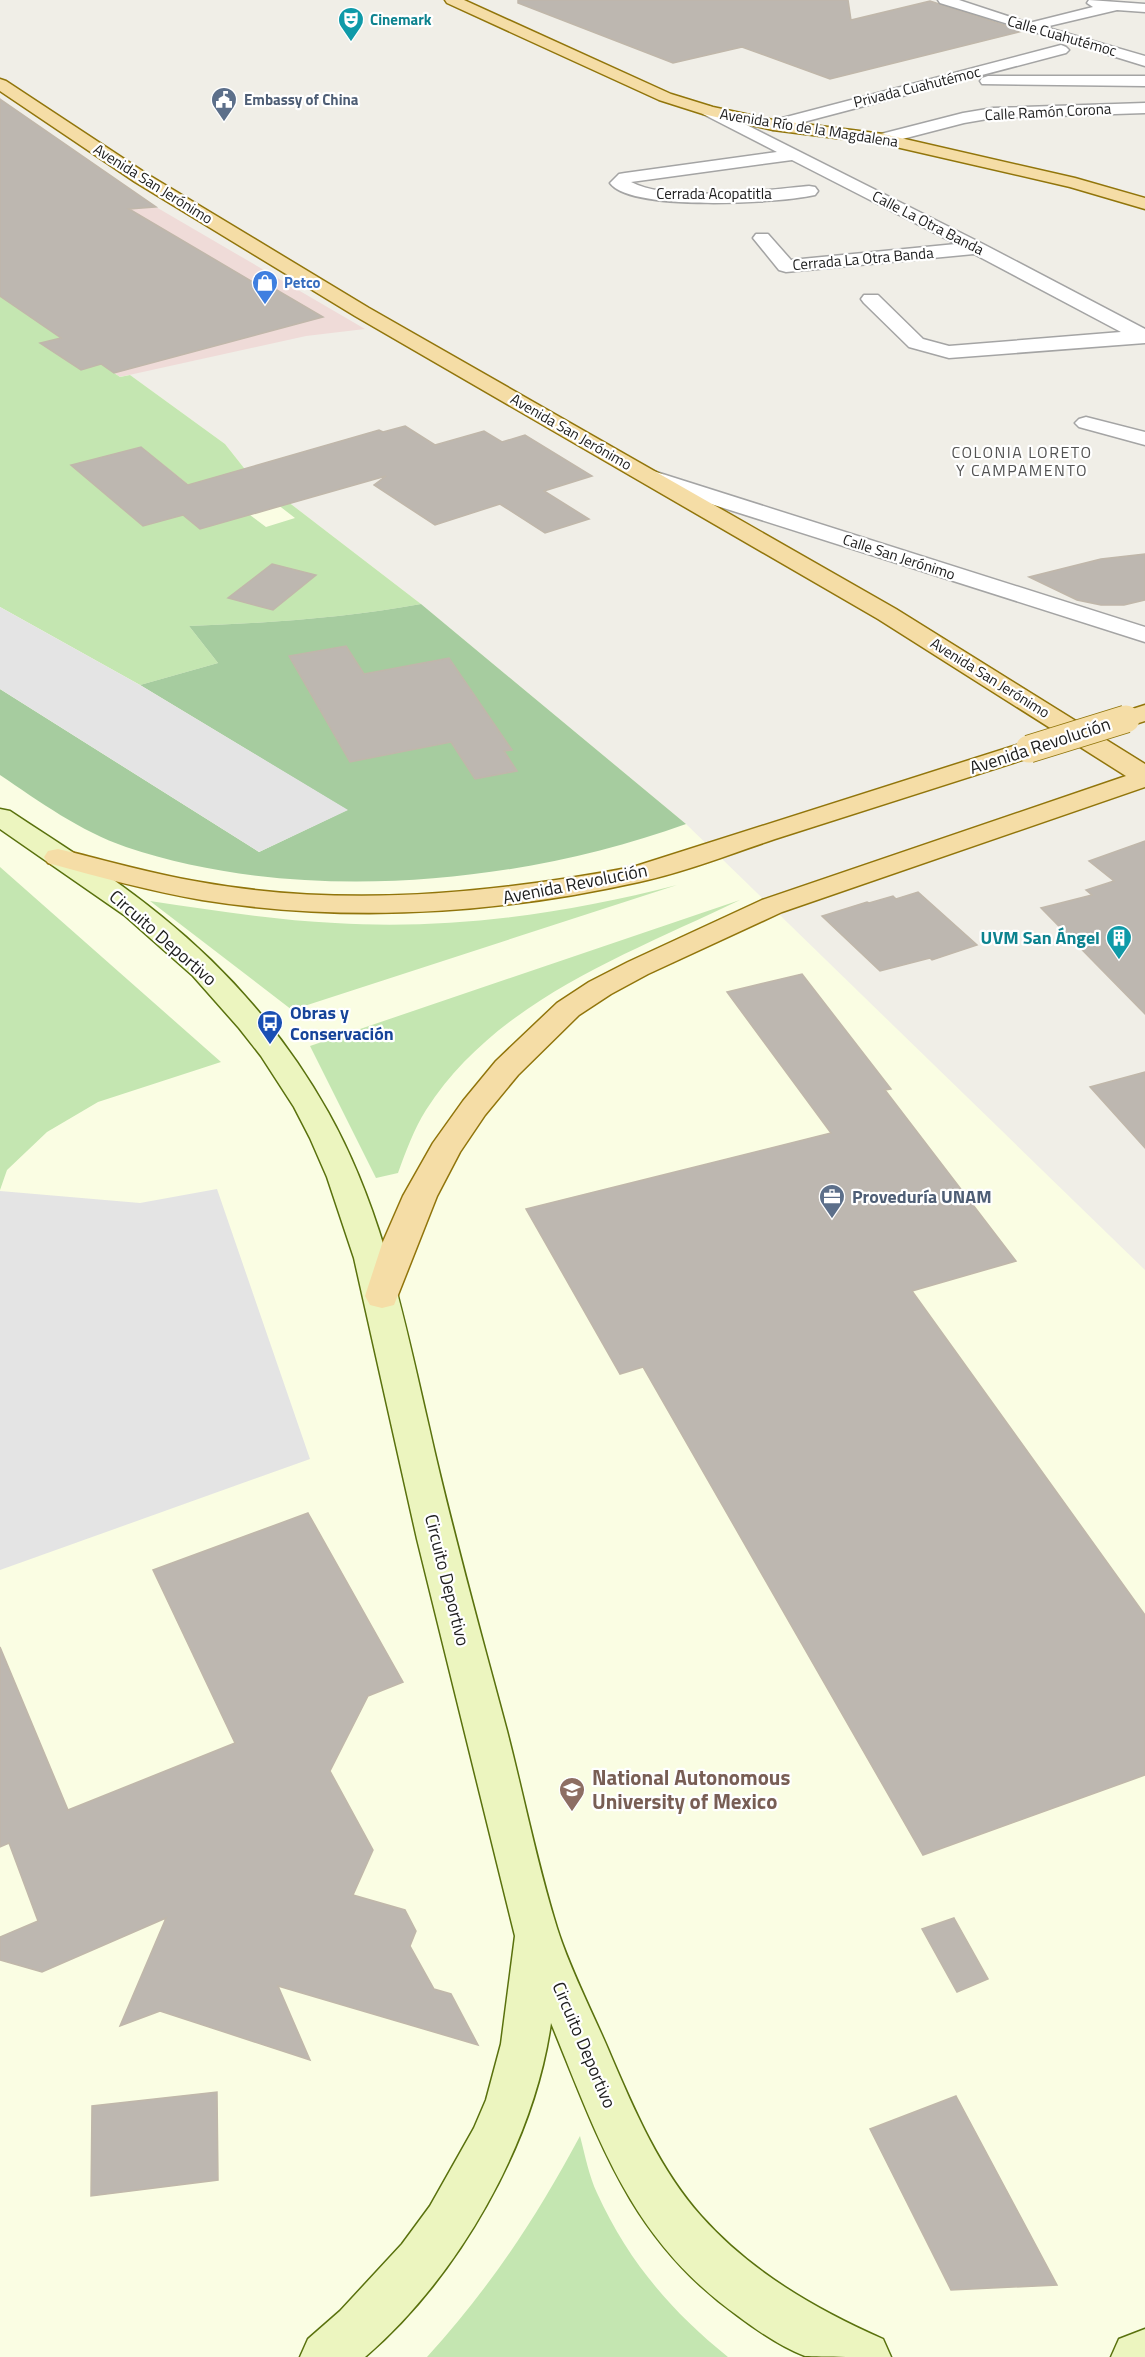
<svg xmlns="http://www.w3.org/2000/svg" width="1145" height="2357" font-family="'Titillium Web',sans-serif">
  <rect width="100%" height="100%" fill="#f0eee7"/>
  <polygon fill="#efdbd8" points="156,207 365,329 306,336 120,377 101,364 81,370 40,343 61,337 0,296 0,218"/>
  <polygon fill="#fafde3" points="0,296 41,343 81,370 101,364 120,377 130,375 225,444 244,468 421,604 686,824 1145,1270 1145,2357 0,2357"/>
  <g fill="#c4e6b1" fill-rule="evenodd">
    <path d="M0 296 61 338 41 343 81 370 101 364 120 377 130 375 225 444 244 468 421 604C345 618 267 623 189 626L218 663 140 685 0 607ZM141 447 214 505V506L143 526 72 465ZM251 484 295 518 266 527 250 515Z"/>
    <polygon points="0,867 221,1062 98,1102 47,1132 7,1170 0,1190"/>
    <path d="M677 885 292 1010 150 901C211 910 273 920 335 923 450 930 565 914 677 885Z"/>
    <path d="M740 900C626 955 497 1000 426 1110 414 1129 406 1151 398 1173L376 1178 310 1046Z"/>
    <path d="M580 2136C585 2155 589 2176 597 2193 628 2261 671 2311 728 2357H427C491 2286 535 2220 580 2136Z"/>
  </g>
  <path fill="#a6cc9f" d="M421 604 686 824C518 885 298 905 126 847 80 831 40 802 0 775V689L259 852 347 810 140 685 218 663 189 626C267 623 345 618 421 604Z"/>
  <g fill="#e4e4e4">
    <polygon points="0,607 140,685 348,810 259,852 0,689"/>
    <polygon points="217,1189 310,1459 0,1570 0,1191 140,1203"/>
  </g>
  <g fill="#bdb7b0" stroke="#c0b7aa" stroke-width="1.5">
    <polygon points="518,0 848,0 851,20 930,1 1023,31 830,79 742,47 673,63 518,3"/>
    <polygon points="0,99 156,207 129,209 270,292 277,290 323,317 114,373 101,364 81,370 40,343 61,338 0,296"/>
    <polygon points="405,426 435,445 484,431 502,442 525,435 592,476 544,491 589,519 545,533 500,504 435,525 374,485 386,476 200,529 183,515 143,526 71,465 141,447 188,485 379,430 383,432"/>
    <polygon points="1145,554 1145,600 1124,605 1101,605 1077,600 1029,577 1101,559"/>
    <polygon points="272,564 316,575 273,610 228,598"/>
    <polygon points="346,646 364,674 449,658 512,750 504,751 517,771 475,779 451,742 350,762 289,656"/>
    <polygon points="1145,841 1145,1014 1041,908 1092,895 1086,890 1114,881 1089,861"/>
    <polygon points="918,892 977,945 932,960 930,958 880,971 822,916 867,902 869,903 893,896 896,899"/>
    <polygon points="802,974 891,1089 885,1090 1016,1261 912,1291 1145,1615 1145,1775 923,1855 643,1367 620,1374 526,1209 831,1133 727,992"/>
    <polygon points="1145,1072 1145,1148 1090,1087"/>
    <polygon points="308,1513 403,1682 368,1696 330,1771 373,1850 353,1895 405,1910 416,1931 410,1946 434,1989 451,1994 478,2045 278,1986 310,2060 160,2011 120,2026 166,1918 42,1972 0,1960 0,1937 38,1921 9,1843 0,1847 0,1647 68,1810 235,1743 153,1570"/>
    <polygon points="954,1918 988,1979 957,1992 922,1929"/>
    <polygon points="217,2092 218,2180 91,2196 92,2106"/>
    <polygon points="956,2096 1057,2285 951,2290 870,2129"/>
  </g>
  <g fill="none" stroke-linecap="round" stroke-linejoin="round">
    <defs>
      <g id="street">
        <polygon points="938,0 959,0 1029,23 1093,7 1087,3 1089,0 1145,4 1145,12 1117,10 1045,27 1145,56 1145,66 940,3"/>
        <polygon points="1061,45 1066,47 1069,50 1066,53 773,130 765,125 767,122"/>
        <polygon points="988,76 1145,76 1145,86 982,84 980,81 982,78"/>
        <polygon points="1145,103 1145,113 993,118 964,123 883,144 875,139 877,135 963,113 993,108"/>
        <path d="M709 106 983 244 1145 329V343L949 358 909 347 864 303 861 299 864 295H878L923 339 949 346 1121 332 974 254 786 272 779 270 753 238 756 234H768L791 260 956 244 792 160 631 182C671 203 764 190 809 186L815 187 818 191 815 195C781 203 631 212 610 183L619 174 625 173 777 152 703 114 701 111 703 108Z"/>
        <polygon points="1086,417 1145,432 1145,445 1079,427 1075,423 1079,419"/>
        <polygon points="653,471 1145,627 1145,642 645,483 642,478 645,473"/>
      </g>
      <g id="secondary">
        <path d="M0 809 10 811C61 845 114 877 161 916 228 970 286 1037 328 1112 383 1210 404 1319 429 1427 452 1530 480 1630 507 1731 524 1797 537 1864 557 1928 570 1970 594 2015 611 2056 635 2112 660 2170 701 2216 751 2272 815 2309 883 2339L891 2357C873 2357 818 2357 805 2356 781 2347 758 2331 738 2316 630 2239 599 2140 551 2023 534 2144 458 2277 365 2357H300L308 2339 340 2311 402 2244 430 2206 474 2128 486 2100 501 2044 515 1936 417 1539 354 1258 327 1177 310 1138 294 1107 261 1056 239 1028 193 976 124 915 0 829Z"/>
        <polygon points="1145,2329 1145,2357 1111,2357 1119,2339"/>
      </g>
      <g id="primary">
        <polygon points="445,0 464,0 671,94 713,107 773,120 883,134 1075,178 1145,198 1145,209 1070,187 883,144 773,130 703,114 659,100 447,3"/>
        <polygon points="0,79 6,81 147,174 369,308 896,609 1145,764 1145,787 782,912 648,974 611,994 579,1015 518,1075 485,1115 460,1152 437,1196 394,1305 382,1308 370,1305 365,1296 382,1244 403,1196 433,1143 463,1101 496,1061 557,1003 589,982 628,962 762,900 1126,776 878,619 355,316 135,182 0,91"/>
        <polygon points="1145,705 1145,721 1126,727 1117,724 1113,719 1117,714"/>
        <path d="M1029 741 1038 743 1042 749 1038 755C951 783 863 811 775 839 731 854 685 872 639 882 496 914 347 923 202 900 150 891 99 877 48 863L44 857 48 851 58 849C105 860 152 874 200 882 344 908 491 894 633 867Z"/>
      </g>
    </defs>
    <use href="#street" stroke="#a4a4a4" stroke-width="3"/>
    <use href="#secondary" stroke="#59710d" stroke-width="3"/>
    <use href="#primary" stroke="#91750b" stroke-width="3"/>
    <use href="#street" fill="#fff" fill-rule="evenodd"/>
    <use href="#secondary" fill="#ecf5bf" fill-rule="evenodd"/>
    <use href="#primary" fill="#f5dda6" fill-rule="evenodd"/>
    <defs>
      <polyline id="primary-bridge" points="1029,749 1126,719"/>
    </defs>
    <use href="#primary-bridge" stroke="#91750b" stroke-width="29" stroke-linecap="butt"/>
    <use href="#primary-bridge" stroke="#f5dda6" stroke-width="27"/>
  </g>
  <defs>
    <symbol id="theatre-pin" viewBox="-11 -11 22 30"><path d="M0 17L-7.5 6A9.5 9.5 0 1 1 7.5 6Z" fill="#0f9aa8" stroke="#fff"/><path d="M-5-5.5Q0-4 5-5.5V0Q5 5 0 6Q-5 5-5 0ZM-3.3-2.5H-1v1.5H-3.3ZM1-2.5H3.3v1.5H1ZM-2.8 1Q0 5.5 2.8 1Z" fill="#fff"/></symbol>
    <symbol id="civic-pin" viewBox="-11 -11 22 30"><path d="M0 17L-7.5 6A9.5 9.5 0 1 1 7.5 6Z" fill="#5c6f8a" stroke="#fff"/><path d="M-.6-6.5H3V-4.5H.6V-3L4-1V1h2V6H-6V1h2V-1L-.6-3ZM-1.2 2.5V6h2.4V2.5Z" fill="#fff"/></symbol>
    <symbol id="shop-pin" viewBox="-11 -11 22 30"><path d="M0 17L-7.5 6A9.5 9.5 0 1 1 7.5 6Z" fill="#3f7fe0" stroke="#fff"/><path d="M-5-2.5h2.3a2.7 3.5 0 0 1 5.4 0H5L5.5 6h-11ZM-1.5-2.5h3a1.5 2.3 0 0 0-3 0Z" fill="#fff"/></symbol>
    <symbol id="building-pin" viewBox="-11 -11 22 30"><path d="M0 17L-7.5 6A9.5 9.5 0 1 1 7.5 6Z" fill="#0f9aa8" stroke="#fff"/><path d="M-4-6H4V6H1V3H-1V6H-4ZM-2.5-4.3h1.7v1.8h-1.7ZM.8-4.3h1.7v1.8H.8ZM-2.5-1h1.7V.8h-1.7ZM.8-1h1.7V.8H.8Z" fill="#fff"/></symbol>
    <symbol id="bus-pin" viewBox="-11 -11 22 30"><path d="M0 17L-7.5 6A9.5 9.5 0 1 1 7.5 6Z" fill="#1a4fb4" stroke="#fff"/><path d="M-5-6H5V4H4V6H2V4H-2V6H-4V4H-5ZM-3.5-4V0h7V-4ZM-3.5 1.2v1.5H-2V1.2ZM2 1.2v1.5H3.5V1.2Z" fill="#fff"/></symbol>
    <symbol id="office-pin" viewBox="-11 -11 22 30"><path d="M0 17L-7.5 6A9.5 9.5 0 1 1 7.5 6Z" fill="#5c6f8a" stroke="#fff"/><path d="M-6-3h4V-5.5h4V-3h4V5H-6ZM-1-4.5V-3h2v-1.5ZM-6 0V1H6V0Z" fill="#fff"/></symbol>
    <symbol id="university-pin" viewBox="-11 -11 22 30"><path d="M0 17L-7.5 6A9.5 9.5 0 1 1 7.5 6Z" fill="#8d6e63" stroke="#fff"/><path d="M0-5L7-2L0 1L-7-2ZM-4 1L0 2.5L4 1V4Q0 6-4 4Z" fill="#fff"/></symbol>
  </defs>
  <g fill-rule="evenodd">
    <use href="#theatre-pin" x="336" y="5" width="30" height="40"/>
    <use href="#civic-pin" x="209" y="85" width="30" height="40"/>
    <use href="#shop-pin" x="250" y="268" width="30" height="40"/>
    <use href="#building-pin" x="1104" y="923" width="30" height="40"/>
    <use href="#bus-pin" x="255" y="1008" width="30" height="40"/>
    <use href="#office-pin" x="817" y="1182" width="30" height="40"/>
    <use href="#university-pin" x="557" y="1775" width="30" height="40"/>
  </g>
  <g text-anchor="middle" stroke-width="4.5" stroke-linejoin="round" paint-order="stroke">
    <g font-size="15" font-weight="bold" fill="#0d838f" stroke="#fff" text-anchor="start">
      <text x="370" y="25">Cinemark</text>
    </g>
    <g font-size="15" fill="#202020" stroke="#fff">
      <text transform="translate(1062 36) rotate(16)" y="5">Calle Cuahutémoc</text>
      <text transform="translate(917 87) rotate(-14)" y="5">Privada Cuahutémoc</text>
      <text transform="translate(1048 112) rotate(-3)" y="5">Calle Ramón Corona</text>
      <text transform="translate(809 128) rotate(9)" y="5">Avenida Río de la Magdalena</text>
      <text transform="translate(153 184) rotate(32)" y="5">Avenida San Jerónimo</text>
      <text x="714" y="199">Cerrada Acopatitla</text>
      <text transform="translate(928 223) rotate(27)" y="5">Calle La Otra Banda</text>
      <text transform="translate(863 259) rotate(-5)" y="5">Cerrada La Otra Banda</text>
      <text transform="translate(571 432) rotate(30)" y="5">Avenida San Jerónimo</text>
      <text transform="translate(899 557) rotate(18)" y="5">Calle San Jerónimo</text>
      <text transform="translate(990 678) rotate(32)" y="5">Avenida San Jerónimo</text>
    </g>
    <g font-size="15" font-weight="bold" fill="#4e5e75" stroke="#fff" text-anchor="start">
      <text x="244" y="105">Embassy of China</text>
    </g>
    <g font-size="15" font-weight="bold" fill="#366cbe" stroke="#fff" text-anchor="start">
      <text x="284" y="288">Petco</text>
    </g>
    <g font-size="16" letter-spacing="1.5" fill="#535353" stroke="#fff">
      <text x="1022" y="458">COLONIA LORETO<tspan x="1022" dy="18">Y CAMPAMENTO</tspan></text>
    </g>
    <g font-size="18" fill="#202020" stroke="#fff">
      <text transform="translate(1040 746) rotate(-18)" y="6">Avenida Revolución</text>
      <text transform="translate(575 884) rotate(-11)" y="6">Avenida Revolución</text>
      <text transform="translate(163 938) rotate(41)" y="6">Circuito Deportivo</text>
      <text transform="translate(447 1580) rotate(76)" y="6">Circuito Deportivo</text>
      <text transform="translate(584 2045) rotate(67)" y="6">Circuito Deportivo</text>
    </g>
    <g font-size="18" font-weight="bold" fill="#0d838f" stroke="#fff" text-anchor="end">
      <text x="1100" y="944">UVM San Ángel</text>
    </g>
    <g font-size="18" font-weight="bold" fill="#164399" stroke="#fff" text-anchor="start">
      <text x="290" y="1019">Obras y<tspan x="290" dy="21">Conservación</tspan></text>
    </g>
    <g font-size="18" font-weight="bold" fill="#4e5e75" stroke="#fff" text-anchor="start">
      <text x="852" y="1203">Proveduría UNAM</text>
    </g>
    <g font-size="21" font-weight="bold" fill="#785e54" stroke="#fff" text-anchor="start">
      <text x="592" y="1785">National Autonomous<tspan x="592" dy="24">University of Mexico</tspan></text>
    </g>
  </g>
</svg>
